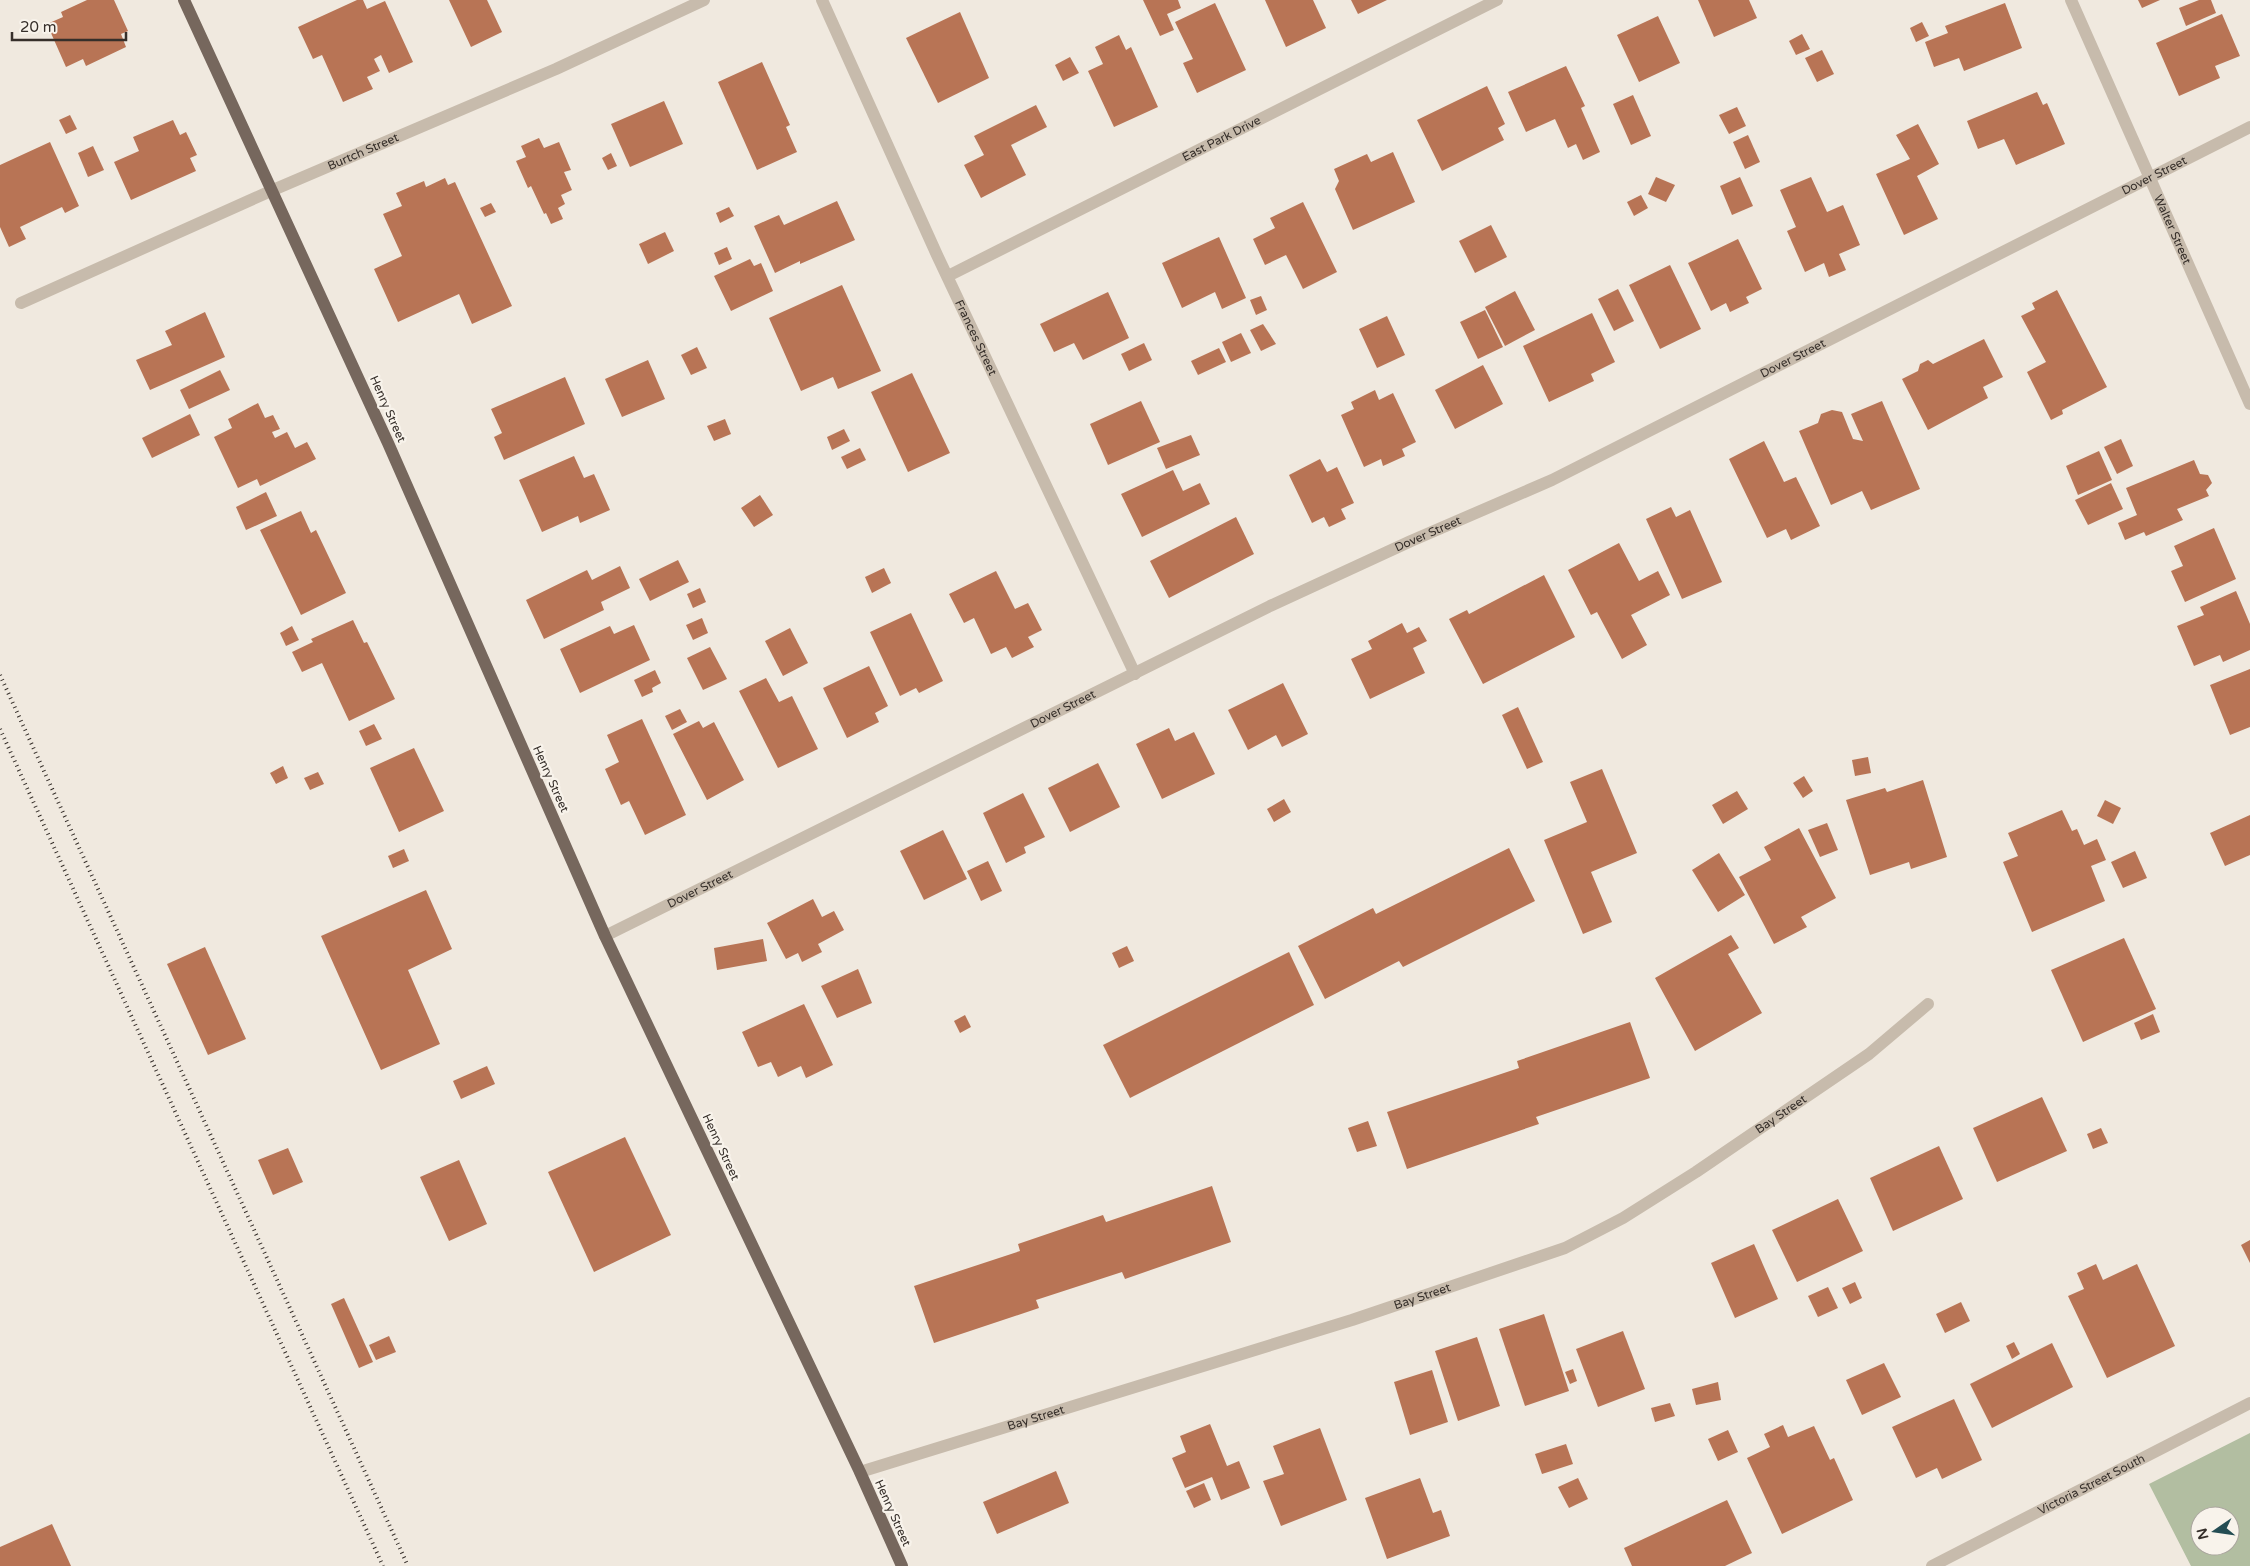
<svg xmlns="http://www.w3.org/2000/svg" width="2250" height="1566" font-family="'Varela Round',sans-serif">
  <rect width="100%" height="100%" fill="#f0e9df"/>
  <path fill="#b2bea1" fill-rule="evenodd" d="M2250 1433V1566H2191L2149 1484ZM2200 1516H2230V1546H2200Z"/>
  <g fill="#b87455">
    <polygon points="87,0 114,0 128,31 121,34 126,47 86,66 83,59 66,67 47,24 63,17 61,12"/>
    <polygon points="357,0 363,0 367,9 385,1 413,62 389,73 381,55 374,59 380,71 367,77 373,89 343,102 322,55 313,59 298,27"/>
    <polygon points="449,0 487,0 502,32 471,47"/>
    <polygon points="1143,0 1178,0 1181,8 1167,14 1174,30 1160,36"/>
    <polygon points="1265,0 1313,0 1326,28 1286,47"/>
    <polygon points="1351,0 1387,0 1358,14"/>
    <polygon points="1698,0 1749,0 1757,18 1714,37"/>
    <polygon points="2138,0 2160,0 2142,8"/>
    <polygon points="2199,0 2211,0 2216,13 2186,26 2179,8"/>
    <polygon points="1215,3 1246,70 1197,93 1183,63 1193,59 1175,22"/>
    <polygon points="2005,3 2022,48 1964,71 1959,58 1934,67 1925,42 1948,33 1945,26"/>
    <polygon points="960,12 989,78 938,103 906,38"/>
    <polygon points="2222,14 2240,56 2215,66 2220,78 2179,96 2156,43"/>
    <polygon points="1658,16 1680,63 1639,82 1617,35"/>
    <polygon points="1922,22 1929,36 1916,42 1910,28"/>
    <polygon points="1802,34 1810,49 1796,55 1789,41"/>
    <polygon points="1119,35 1126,50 1131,47 1158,107 1114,127 1088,71 1103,64 1095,47"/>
    <polygon points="1822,50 1834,74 1817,82 1805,58"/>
    <polygon points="1070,57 1079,73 1063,81 1055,65"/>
    <polygon points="762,62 790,125 786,127 797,152 757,170 718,82"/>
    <polygon points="1566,66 1585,106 1581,108 1600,152 1583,160 1576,144 1568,148 1555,119 1526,132 1508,92"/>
    <polygon points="1487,86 1505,124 1498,128 1504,140 1442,171 1417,120"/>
    <polygon points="2037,92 2043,105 2047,103 2065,144 2016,165 2004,139 1978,149 1967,121"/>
    <polygon points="1633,95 1651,136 1631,145 1613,104"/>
    <polygon points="664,101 683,144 630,167 611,124"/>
    <polygon points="1036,105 1047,127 1011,145 1026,175 981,198 964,165 984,155 974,136"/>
    <polygon points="1737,107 1746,126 1729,134 1719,115"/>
    <polygon points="70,115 77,129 66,134 59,120"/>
    <polygon points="173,120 180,135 186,132 197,155 190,158 196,171 131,200 114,162 139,151 133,137"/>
    <polygon points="1918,124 1939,164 1917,176 1938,219 1904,235 1876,174 1910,159 1896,135"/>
    <polygon points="1748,135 1760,162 1745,169 1733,142"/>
    <polygon points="539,138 544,148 559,142 571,170 564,172 572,190 561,195 565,204 558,208 563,219 551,224 546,213 544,214 531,186 528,188 516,161 526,157 521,146"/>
    <polygon points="50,142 79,206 65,213 62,207 20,227 26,239 9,247 0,227 0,165"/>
    <polygon points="93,146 104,170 88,177 78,153"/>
    <polygon points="1393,152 1415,202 1353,230 1335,189 1339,181 1334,169 1367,154 1371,162"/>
    <polygon points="611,153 617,166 608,170 602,158"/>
    <polygon points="1656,177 1675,185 1666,202 1648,194"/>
    <polygon points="1740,177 1753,206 1732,215 1720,186"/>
    <polygon points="1811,177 1827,212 1843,205 1860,245 1839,254 1846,270 1829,277 1824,263 1805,272 1787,231 1796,227 1780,190"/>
    <polygon points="445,178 448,185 455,182 512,306 472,324 459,294 398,322 374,269 402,256 383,214 402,206 396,193 424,181 426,187"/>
    <polygon points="1641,195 1648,208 1634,216 1627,202"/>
    <polygon points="837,201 855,240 800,264 800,261 775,273 754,226 779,215 784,225"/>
    <polygon points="1303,202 1337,272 1303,289 1286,255 1265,265 1253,239 1275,228 1270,218"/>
    <polygon points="491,203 496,212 485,217 480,208"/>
    <polygon points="729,207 734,216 720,223 716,213"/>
    <polygon points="1491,225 1507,257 1475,273 1459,241"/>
    <polygon points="665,232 674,251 648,264 639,244"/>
    <polygon points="1219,237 1246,298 1222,309 1215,292 1182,308 1162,263"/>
    <polygon points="1738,239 1762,289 1746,297 1749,303 1730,312 1726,303 1711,311 1688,263"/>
    <polygon points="727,247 732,259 719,265 714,253"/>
    <polygon points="750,259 754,266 761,263 773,291 731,311 714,276"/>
    <polygon points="1670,265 1701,329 1660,349 1629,285"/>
    <polygon points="842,285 881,371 838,389 833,377 801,391 769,318"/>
    <polygon points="1618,289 1634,321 1614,331 1598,299"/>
    <polygon points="2057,290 2107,387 2062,410 2063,414 2051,420 2027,372 2046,362 2021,316 2035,309 2032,303"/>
    <polygon points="1515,291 1535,330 1505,346 1485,307"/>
    <polygon points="1108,292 1129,338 1083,360 1074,343 1054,352 1040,324"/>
    <polygon points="1261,296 1267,310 1256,315 1250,300"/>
    <polygon points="1485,310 1503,347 1478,359 1460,322"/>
    <polygon points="205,312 225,357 150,390 136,360 172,345 165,331"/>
    <polygon points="1592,313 1615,362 1591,374 1594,381 1549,402 1523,346"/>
    <polygon points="1387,316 1405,355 1377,368 1359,329"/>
    <polygon points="1263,324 1276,344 1261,351 1250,330"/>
    <polygon points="1241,333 1251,353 1231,362 1222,342"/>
    <polygon points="1984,339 2003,377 1983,387 1988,398 1928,430 1902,379 1918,371 1920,364 1928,360 1933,364"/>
    <polygon points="1144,343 1152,360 1129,371 1121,354"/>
    <polygon points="697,347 707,368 691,375 681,355"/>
    <polygon points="1219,348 1226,362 1198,375 1191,361"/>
    <polygon points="648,360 665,399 622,417 605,379"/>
    <polygon points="1483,365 1503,404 1455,429 1435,390"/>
    <polygon points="220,370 230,390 189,409 180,390"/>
    <polygon points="912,373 950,453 908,472 871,392"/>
    <polygon points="565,377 585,424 504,460 494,437 502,433 491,409"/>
    <polygon points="1375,390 1379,400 1393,393 1416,442 1402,449 1405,456 1383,466 1381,459 1364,467 1341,415 1354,409 1351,402"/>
    <polygon points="1141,401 1160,442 1108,465 1090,424"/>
    <polygon points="1882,401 1920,489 1871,510 1862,491 1831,505 1799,431 1818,423 1821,414 1832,410 1842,412 1853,439 1863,441 1851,414"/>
    <polygon points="258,403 265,418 273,415 280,429 272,432 275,438 287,432 295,448 307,442 316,459 260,486 257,479 238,488 214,437 232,428 228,419"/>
    <polygon points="190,414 200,435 152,458 142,438"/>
    <polygon points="725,419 731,434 714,441 707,426"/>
    <polygon points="844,429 850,441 832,450 827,437"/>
    <polygon points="1191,435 1200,455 1166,469 1157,448"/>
    <polygon points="2121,439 2133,466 2117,474 2104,447"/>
    <polygon points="1764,441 1784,482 1796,477 1820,526 1791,540 1786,529 1767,538 1729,459"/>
    <polygon points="860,448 866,460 847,469 841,457"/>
    <polygon points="2099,451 2112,480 2078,495 2066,466"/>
    <polygon points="574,456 584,478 594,474 610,510 580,523 578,516 542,532 519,480"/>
    <polygon points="1320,459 1327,472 1337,467 1354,503 1341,509 1346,519 1329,527 1324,517 1312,523 1289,475"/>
    <polygon points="2194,460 2200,474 2208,475 2212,483 2206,490 2209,496 2177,509 2183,520 2146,536 2144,532 2125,540 2118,523 2137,515 2126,488"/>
    <polygon points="1173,470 1183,491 1200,483 1210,504 1142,537 1121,494"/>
    <polygon points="2111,483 2123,509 2088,525 2075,500"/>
    <polygon points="266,492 277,516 246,530 236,507"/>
    <polygon points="760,495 773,515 754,527 741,508"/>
    <polygon points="1671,507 1676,517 1690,510 1722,582 1682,599 1646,519"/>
    <polygon points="301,511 311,533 316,530 346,593 301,615 260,530"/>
    <polygon points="1236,517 1254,554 1169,598 1150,561"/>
    <polygon points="2214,528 2236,579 2185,602 2171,571 2183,566 2174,546"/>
    <polygon points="1619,543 1639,581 1658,571 1670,595 1631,615 1647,645 1622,659 1597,612 1591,615 1568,570"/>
    <polygon points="678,560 689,582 650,601 639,579"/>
    <polygon points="620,566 630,588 601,602 604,610 544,639 526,600 587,570 592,580"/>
    <polygon points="884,568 891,583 872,593 865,577"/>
    <polygon points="996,571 1015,609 1028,603 1042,630 1028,637 1034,647 1012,658 1006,647 991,654 974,618 964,623 949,594"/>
    <polygon points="1544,575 1575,637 1483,684 1449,619 1467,610 1469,614"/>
    <polygon points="700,588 706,602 693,608 687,594"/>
    <polygon points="2236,591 2250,624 2250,650 2223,662 2220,655 2194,666 2177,626 2204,615 2200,607"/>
    <polygon points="911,613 943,681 919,693 916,688 900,696 870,632"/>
    <polygon points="702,618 708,633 693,640 686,625"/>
    <polygon points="353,620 364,643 367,642 395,699 349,721 322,663 302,672 292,652 313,642 311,639"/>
    <polygon points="1402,623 1407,633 1419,627 1427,641 1413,648 1425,673 1370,699 1351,659 1372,649 1368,641"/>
    <polygon points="634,625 650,660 580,693 560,649 610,626 614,634"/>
    <polygon points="292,626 299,640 286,646 280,633"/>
    <polygon points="790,628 808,663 783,676 765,641"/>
    <polygon points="710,647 727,679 703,690 687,658"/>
    <polygon points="869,666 888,706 875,713 879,722 847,738 823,688"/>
    <polygon points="2250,669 2250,727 2230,735 2210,685"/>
    <polygon points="655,670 661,683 652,688 653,692 642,697 634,680"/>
    <polygon points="766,678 779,702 792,696 818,749 778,768 739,691"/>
    <polygon points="1283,683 1308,734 1282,747 1276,735 1248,750 1228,710"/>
    <polygon points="1518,707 1543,762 1527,769 1502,715"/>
    <polygon points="680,709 687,722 672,730 665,716"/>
    <polygon points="642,719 686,815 645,835 629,801 621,805 605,769 619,762 607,735"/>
    <polygon points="699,721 703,728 714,722 744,780 707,800 673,734"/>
    <polygon points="374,724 382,739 366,746 359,731"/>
    <polygon points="1169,728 1175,741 1194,732 1215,774 1162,799 1136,744"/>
    <polygon points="414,748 444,811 399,832 370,768"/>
    <polygon points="1868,757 1871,773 1855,776 1852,760"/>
    <polygon points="1098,763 1120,807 1070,832 1048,788"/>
    <polygon points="283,766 288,778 276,784 270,773"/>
    <polygon points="1602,769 1637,853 1591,872 1612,922 1583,934 1544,840 1587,822 1570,782"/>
    <polygon points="318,772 324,784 310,790 304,778"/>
    <polygon points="1804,776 1813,791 1803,798 1793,783"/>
    <polygon points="1923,780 1947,857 1911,869 1909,862 1870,875 1846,800 1885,788 1887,792"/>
    <polygon points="1737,791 1748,809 1723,824 1712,805"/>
    <polygon points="1023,793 1045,837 1024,847 1026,853 1006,863 983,813"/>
    <polygon points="1284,799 1291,812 1274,822 1267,809"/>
    <polygon points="2105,800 2121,808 2113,824 2097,816"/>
    <polygon points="2062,810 2072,831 2077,829 2084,845 2097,839 2106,860 2091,866 2105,901 2032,932 2003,862 2018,856 2008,833"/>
    <polygon points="2250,815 2250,855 2225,866 2210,833"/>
    <polygon points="1827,823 1838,850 1820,857 1808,830"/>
    <polygon points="1799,828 1836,898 1801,917 1807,927 1774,944 1739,877 1771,860 1764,847"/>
    <polygon points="943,830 967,879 924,900 900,851"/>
    <polygon points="1509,848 1535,901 1403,967 1399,961 1325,999 1298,946 1373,908 1376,914"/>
    <polygon points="404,849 409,861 393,868 388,856"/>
    <polygon points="2135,851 2147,878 2123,888 2111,862"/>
    <polygon points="1719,853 1745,895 1718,912 1692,870"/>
    <polygon points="988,861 1002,891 981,901 967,871"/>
    <polygon points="426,890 452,949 408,970 440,1044 381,1070 321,936"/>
    <polygon points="813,899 822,917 834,911 844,930 818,944 822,952 802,962 798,953 786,959 767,923"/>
    <polygon points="1731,935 1739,948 1728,954 1762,1013 1695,1051 1655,978"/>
    <polygon points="2124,938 2156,1009 2083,1042 2051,970"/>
    <polygon points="763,939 767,961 717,970 714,948"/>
    <polygon points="1127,946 1134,961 1119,968 1112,953"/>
    <polygon points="205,947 246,1039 208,1055 167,964"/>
    <polygon points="1289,952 1314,1005 1130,1098 1103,1045"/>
    <polygon points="858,969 872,1003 837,1018 821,986"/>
    <polygon points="804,1004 833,1065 806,1078 801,1066 778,1077 771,1062 758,1067 742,1032"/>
    <polygon points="2153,1014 2160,1032 2141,1040 2134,1023"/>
    <polygon points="965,1015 971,1027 960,1033 954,1021"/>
    <polygon points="1630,1022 1650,1078 1536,1117 1539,1124 1407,1169 1387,1112 1519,1068 1517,1061"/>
    <polygon points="487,1066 495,1084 461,1099 453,1081"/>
    <polygon points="2042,1097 2067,1151 1997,1182 1973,1128"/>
    <polygon points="1368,1121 1377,1146 1357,1152 1348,1128"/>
    <polygon points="2101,1128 2108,1143 2093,1149 2087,1134"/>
    <polygon points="625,1137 671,1235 594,1272 548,1172"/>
    <polygon points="1939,1146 1963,1199 1893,1231 1870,1178"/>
    <polygon points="288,1148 303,1182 273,1195 258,1160"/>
    <polygon points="459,1160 487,1224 449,1241 420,1177"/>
    <polygon points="1212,1186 1231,1242 1125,1279 1122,1272 1036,1300 1039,1308 934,1343 914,1286 1020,1251 1018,1244 1103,1215 1106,1222"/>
    <polygon points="1838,1199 1863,1251 1797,1282 1772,1230"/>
    <polygon points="2250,1240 2250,1263 2241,1245"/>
    <polygon points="1754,1244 1778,1299 1735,1318 1711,1263"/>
    <polygon points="2096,1264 2103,1280 2137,1264 2175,1346 2107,1378 2068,1296 2084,1289 2077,1273"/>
    <polygon points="1855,1282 1862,1298 1850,1304 1842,1288"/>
    <polygon points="1828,1287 1838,1308 1818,1317 1808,1296"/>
    <polygon points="344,1298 373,1362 359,1368 331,1304"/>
    <polygon points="1961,1302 1970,1321 1945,1333 1936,1314"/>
    <polygon points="1544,1314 1569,1391 1525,1406 1499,1329"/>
    <polygon points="1623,1331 1645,1389 1598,1407 1576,1349"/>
    <polygon points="389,1336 396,1352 376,1360 369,1345"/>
    <polygon points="1477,1337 1500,1406 1458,1421 1435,1351"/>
    <polygon points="2014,1342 2020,1354 2012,1359 2006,1346"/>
    <polygon points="2052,1343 2073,1387 1992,1428 1970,1384"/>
    <polygon points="1884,1363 1901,1397 1862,1415 1846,1380"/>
    <polygon points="1573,1369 1577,1381 1570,1384 1565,1372"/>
    <polygon points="1432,1370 1448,1422 1410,1435 1394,1382"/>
    <polygon points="1718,1382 1721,1400 1696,1405 1692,1389"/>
    <polygon points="1954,1399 1982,1460 1942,1479 1937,1468 1916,1478 1892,1427"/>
    <polygon points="1670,1403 1675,1416 1655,1422 1651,1408"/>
    <polygon points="1210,1424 1227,1466 1239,1461 1250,1488 1221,1500 1212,1477 1185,1488 1172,1458 1186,1452 1180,1436"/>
    <polygon points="1783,1425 1788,1437 1814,1426 1830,1460 1834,1458 1853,1500 1782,1534 1747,1458 1770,1447 1764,1434"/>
    <polygon points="1320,1428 1347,1500 1281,1526 1263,1481 1284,1474 1273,1446"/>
    <polygon points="1728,1430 1738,1452 1718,1461 1708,1439"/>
    <polygon points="1566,1444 1573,1464 1542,1474 1535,1454"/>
    <polygon points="1056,1471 1069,1503 997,1534 983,1502"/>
    <polygon points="1420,1478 1433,1513 1441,1510 1450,1536 1387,1559 1365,1498"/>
    <polygon points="1578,1478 1588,1499 1569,1508 1558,1487"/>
    <polygon points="1204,1483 1211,1500 1194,1508 1186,1491"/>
    <polygon points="1727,1500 1752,1553 1725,1566 1632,1566 1624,1548"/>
    <polygon points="52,1524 71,1566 0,1566 0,1547"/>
  </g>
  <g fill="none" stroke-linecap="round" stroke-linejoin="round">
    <g stroke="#c7bbac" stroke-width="12">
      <path id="s1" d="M822 0 937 255 1135 674"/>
      <path id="s2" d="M2071 0 2250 404"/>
      <path id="s3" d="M948 276 1497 0"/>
      <path id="s4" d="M21 303 273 190 556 69 704 0"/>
      <path id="s5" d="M605 936 1270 606 1411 541 1552 480 2250 127"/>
      <path id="s6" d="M860 1472 1352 1320 1565 1248 1623 1218 1696 1172 1869 1054 1928 1004"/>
      <path id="s7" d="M1932 1566 2250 1403"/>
    </g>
    <polyline stroke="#76675d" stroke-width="12" points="184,0 388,443 605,936 860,1472 902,1566"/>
    <g stroke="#362f2a" stroke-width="4" stroke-dasharray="1 4" stroke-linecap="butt">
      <polyline points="0,675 408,1566"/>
      <polyline points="0,729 383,1566"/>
    </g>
  </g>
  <g text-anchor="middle" stroke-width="4.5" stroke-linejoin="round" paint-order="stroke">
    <g font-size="12" fill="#362f2a" stroke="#f8f3eb">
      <text dy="4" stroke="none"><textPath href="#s3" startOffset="306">East Park Drive</textPath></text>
      <text dy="4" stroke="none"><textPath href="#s4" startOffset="374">Burtch Street</textPath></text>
      <text dy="4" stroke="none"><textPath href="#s5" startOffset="1726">Dover Street</textPath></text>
      <text dy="4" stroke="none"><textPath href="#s2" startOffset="251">Walter Street</textPath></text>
      <text dy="4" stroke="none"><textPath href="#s1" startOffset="371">Frances Street</textPath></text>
      <text dy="4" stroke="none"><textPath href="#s5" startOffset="1321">Dover Street</textPath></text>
      <text transform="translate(388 409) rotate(66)" y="4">Henry Street</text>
      <text dy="4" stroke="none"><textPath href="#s5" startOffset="916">Dover Street</textPath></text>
      <text dy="4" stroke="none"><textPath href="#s5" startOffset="511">Dover Street</textPath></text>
      <text transform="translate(551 779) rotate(66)" y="4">Henry Street</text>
      <text dy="4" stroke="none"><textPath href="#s5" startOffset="106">Dover Street</textPath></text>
      <text dy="4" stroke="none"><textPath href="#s6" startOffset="994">Bay Street</textPath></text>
      <text transform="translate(721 1147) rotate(65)" y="4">Henry Street</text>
      <text dy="4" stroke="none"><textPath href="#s6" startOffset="589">Bay Street</textPath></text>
      <text dy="4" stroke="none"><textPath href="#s6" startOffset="184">Bay Street</textPath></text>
      <text dy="4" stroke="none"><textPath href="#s7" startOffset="179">Victoria Street South</textPath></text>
      <text transform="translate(893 1513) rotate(66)" y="4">Henry Street</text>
    </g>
  </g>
  <g transform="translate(2215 1531) rotate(257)"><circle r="24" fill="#f8f3eb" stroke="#aaa59e"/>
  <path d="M0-4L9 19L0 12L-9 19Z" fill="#244d53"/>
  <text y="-8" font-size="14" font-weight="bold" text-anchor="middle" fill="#362f2a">N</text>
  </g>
  <path d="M12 32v8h114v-8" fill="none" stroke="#362f2a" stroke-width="2.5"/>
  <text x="20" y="32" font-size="15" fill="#362f2a" stroke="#f8f3eb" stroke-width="4" paint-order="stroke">20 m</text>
</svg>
